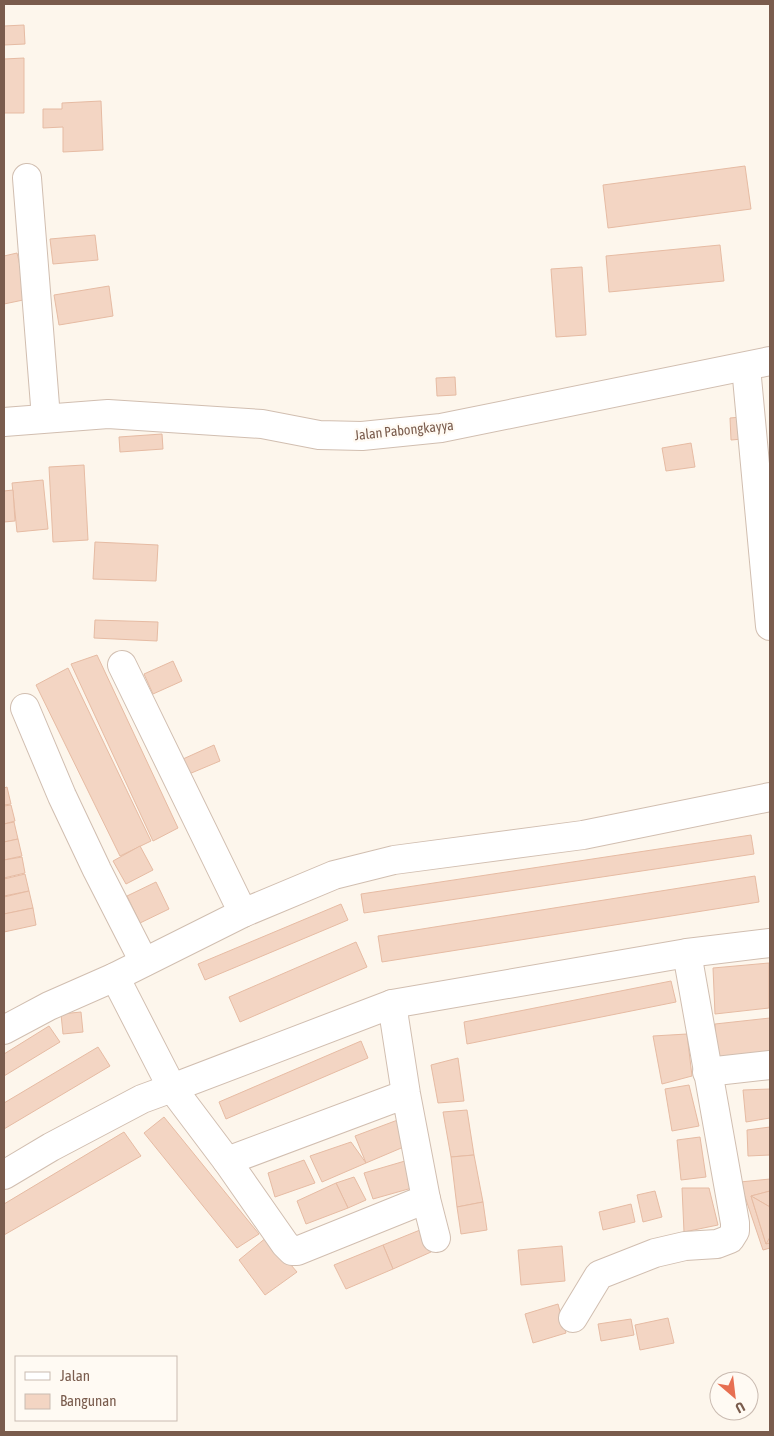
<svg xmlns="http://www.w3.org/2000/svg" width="774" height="1436" font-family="'Asap Condensed',sans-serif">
  <rect width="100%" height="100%" fill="#fdf6ec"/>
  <g fill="#f3d5c3" stroke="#e6bba3">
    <polygon points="24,25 25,44 4,45 4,26"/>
    <polygon points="24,58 24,113 4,113 4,59"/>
    <polygon points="101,101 103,150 63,152 63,127 43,128 43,109 62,109 62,103"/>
    <polygon points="745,166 751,209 608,228 603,185"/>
    <polygon points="95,235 98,260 53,264 50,239"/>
    <polygon points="720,245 724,281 609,292 606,256"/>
    <polygon points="17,253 28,299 4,304 4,256"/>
    <polygon points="582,267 586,335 556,337 551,269"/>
    <polygon points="109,286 113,316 59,325 54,295"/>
    <polygon points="455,377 456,395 437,396 436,378"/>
    <polygon points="741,417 743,439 731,440 730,418"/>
    <polygon points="162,434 163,449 120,452 119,437"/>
    <polygon points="691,443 695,467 666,471 662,448"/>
    <polygon points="84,465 88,540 53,542 49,467"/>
    <polygon points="43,480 48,529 17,532 12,483"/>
    <polygon points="13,490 15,521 4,522 4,491"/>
    <polygon points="95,542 158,545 156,581 93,579"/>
    <polygon points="95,620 158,622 157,641 94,638"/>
    <polygon points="97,655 178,828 153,841 71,664"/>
    <polygon points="173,661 182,681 153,694 144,674"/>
    <polygon points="68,668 151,841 120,856 36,685"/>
    <polygon points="214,745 220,761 189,774 183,759"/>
    <polygon points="7,787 11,804 4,805 4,788"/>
    <polygon points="11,805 15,821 4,824 4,806"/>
    <polygon points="14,822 18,839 4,842 4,824"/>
    <polygon points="751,835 754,854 364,913 361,894"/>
    <polygon points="18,839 22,856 4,860 4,842"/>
    <polygon points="140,846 153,870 126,884 113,861"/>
    <polygon points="22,857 25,873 4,878 4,860"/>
    <polygon points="25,874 29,891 4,896 4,879"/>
    <polygon points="755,876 759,902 382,962 378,936"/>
    <polygon points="156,882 169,909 140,923 127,896"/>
    <polygon points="29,891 33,908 4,914 4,897"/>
    <polygon points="341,904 348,920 205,980 198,964"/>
    <polygon points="33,908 36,925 4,932 4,914"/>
    <polygon points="356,942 367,967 240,1022 229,997"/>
    <polygon points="769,963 769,1008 715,1014 713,968"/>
    <polygon points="671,981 676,1002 467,1044 464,1022"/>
    <polygon points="81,1012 83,1032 63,1034 61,1014"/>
    <polygon points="770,1018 770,1056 717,1060 715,1024"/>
    <polygon points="49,1026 60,1042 4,1076 4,1054"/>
    <polygon points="687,1034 692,1076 662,1084 653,1036"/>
    <polygon points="361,1041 368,1058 226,1119 219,1102"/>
    <polygon points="98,1047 110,1066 4,1129 4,1103"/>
    <polygon points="458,1058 464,1101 438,1103 431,1065"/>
    <polygon points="689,1085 699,1126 672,1131 665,1089"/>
    <polygon points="770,1089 770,1118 746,1122 743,1090"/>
    <polygon points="467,1110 474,1155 451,1157 443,1112"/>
    <polygon points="164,1117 259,1234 237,1248 144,1133"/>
    <polygon points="403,1118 406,1146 366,1163 355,1136"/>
    <polygon points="770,1127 770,1155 748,1156 747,1130"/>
    <polygon points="124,1132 141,1156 4,1235 4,1204"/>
    <polygon points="700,1137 706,1177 681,1180 677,1140"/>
    <polygon points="351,1142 366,1163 322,1182 310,1156"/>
    <polygon points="474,1155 483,1202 457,1207 451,1157"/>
    <polygon points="304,1160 315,1183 275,1197 268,1173"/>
    <polygon points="405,1161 412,1188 373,1199 364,1173"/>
    <polygon points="354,1177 366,1200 348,1208 336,1183"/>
    <polygon points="770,1179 770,1248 763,1250 740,1182"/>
    <polygon points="336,1183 348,1208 306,1224 297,1201"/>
    <polygon points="682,1188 709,1188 718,1225 684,1232"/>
    <polygon points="655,1191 662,1217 643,1222 637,1195"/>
    <polygon points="770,1191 770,1243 766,1244 751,1196"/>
    <polygon points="770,1191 770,1207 751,1196"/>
    <polygon points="751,1196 770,1207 770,1237 766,1244"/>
    <polygon points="483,1202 487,1230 461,1234 457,1207"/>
    <polygon points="631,1204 635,1222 603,1230 599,1212"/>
    <polygon points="420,1230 431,1252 393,1269 383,1245"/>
    <polygon points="267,1237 297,1272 265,1295 239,1260"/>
    <polygon points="383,1245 393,1269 346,1289 334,1265"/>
    <polygon points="562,1246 565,1281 521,1285 518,1250"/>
    <polygon points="558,1304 566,1333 533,1343 525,1314"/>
    <polygon points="668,1318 674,1343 640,1350 635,1325"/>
    <polygon points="631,1319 634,1335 601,1341 598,1324"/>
  </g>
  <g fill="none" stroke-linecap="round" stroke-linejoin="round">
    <defs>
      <g id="minor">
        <polyline points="27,178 46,418"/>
        <polyline points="746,367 770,626"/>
        <polyline points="4,422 108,414 262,424 319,435 362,436 441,428 770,361"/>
        <polyline points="122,665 243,913"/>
        <polyline points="25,708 62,796 97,870 144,962"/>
        <polyline points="115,977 172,1088 392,1004"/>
        <polyline points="4,1030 49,1006 115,977 243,913 334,875 394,860 583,835 770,797"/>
        <polyline points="707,1072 770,1065"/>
        <polyline points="406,1094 227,1161 285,1244 292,1251 297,1251 426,1199 406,1094 392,1004 687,953 770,943"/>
        <polyline points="4,1175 51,1147 142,1099 172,1088 227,1161"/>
        <polyline points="426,1199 436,1238"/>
        <polyline points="573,1318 599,1275 655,1253 685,1246 717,1244 730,1239 735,1231 735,1223 687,953"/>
      </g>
    </defs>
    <use href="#minor" stroke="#d1beb0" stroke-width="30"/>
    <use href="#minor" stroke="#fff" stroke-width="28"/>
  </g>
  <g text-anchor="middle" stroke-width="4.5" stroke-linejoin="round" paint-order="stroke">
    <g font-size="14" fill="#7a5c4d" stroke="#fffaf3">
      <text transform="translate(404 430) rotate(-6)" y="5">Jalan Pabongkayya</text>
    </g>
  </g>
  <rect width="774" height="1436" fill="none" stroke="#7a5c4d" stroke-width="10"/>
  <rect x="15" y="1356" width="162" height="65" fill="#fffaf3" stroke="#cabbb1"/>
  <rect x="25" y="1372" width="25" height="8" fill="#ffffff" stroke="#cabbb1"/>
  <text x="60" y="1381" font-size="15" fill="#7a5c4d">Jalan</text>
  <rect x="25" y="1394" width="25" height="15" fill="#f3d5c3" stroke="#cabbb1"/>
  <text x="60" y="1406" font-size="15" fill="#7a5c4d">Bangunan</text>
  <g transform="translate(734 1396) rotate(152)"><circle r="24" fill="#fffaf3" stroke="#cabbb1"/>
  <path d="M0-4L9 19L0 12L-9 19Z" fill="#e76f51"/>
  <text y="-8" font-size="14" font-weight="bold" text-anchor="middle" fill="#7a5c4d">U</text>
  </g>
</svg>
